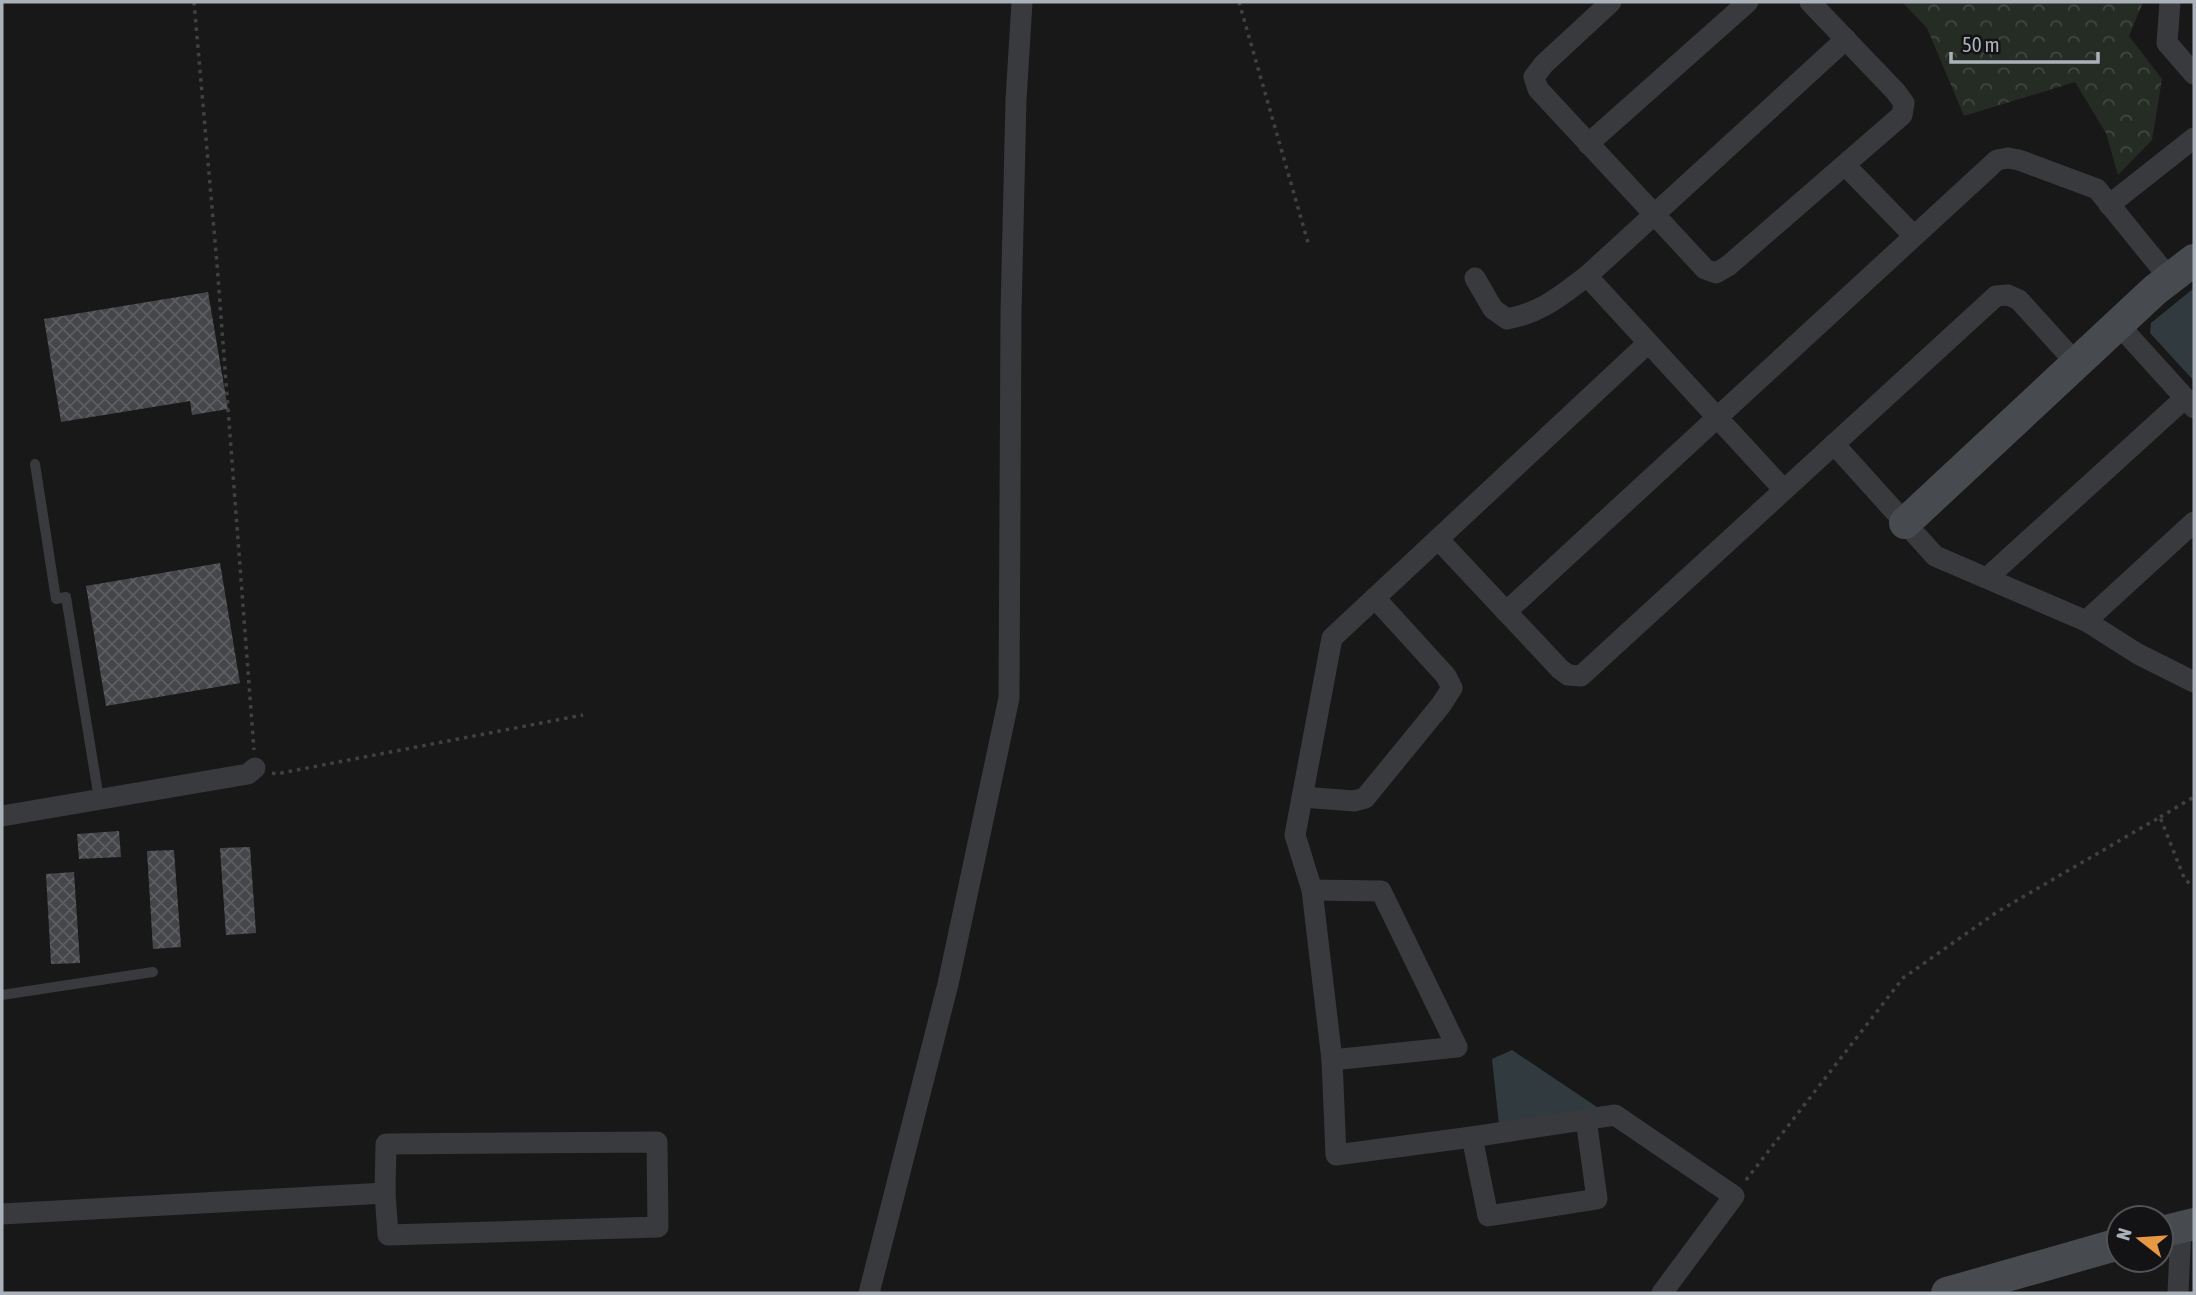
<svg xmlns="http://www.w3.org/2000/svg" width="2196" height="1295" font-family="'Asap Condensed',sans-serif">
  <defs>
    <pattern id="forest-crowns" width="20" height="18" patternUnits="userSpaceOnUse" patternTransform="scale(1.75)"><rect width="20" height="18" fill="#242c24"/><path d="M2 6a3 3 0 1 1 6 0M12 15a3 3 0 1 1 6 0" fill="none" stroke="#414842"/></pattern>
    <pattern id="building-cross-hatch" width="8" height="8" patternUnits="userSpaceOnUse" patternTransform="scale(1.75)"><rect width="8" height="8" fill="#454649"/><path d="M0 0l8 8M0 8l8-8" fill="none" stroke="#5d5e61"/></pattern>
  </defs>
  <rect width="100%" height="100%" fill="#181819"/>
  <polygon fill="url(#forest-crowns)" points="1902,2 2143,2 2129,36 2162,79 2152,140 2118,175 2106,133 2075,82 1964,116 1927,28"/>
  <g fill="#303a3f">
    <polygon points="2194,288 2194,381 2150,333 2151,323"/>
    <polygon points="1512,1050 1603,1111 1499,1125 1492,1059"/>
  </g>
  <g fill="url(#building-cross-hatch)">
    <polygon points="208,292 228,409 192,415 190,401 61,422 44,319"/>
    <polygon points="220,563 240,683 106,706 86,586"/>
    <polygon points="119,831 121,857 79,859 77,834"/>
    <polygon points="250,847 256,933 226,935 220,848"/>
    <polygon points="174,850 181,947 153,949 147,851"/>
    <polygon points="74,872 80,963 51,964 46,874"/>
  </g>
  <g fill="none" stroke-linecap="round" stroke-linejoin="round">
    <g stroke="#3f4245" stroke-width="3.5" stroke-dasharray="3.5 5" stroke-linecap="butt">
      <polyline points="194,2 217,264 254,750"/>
      <polyline points="1239,2 1309,246"/>
      <polyline points="272,773 276,774 583,715"/>
      <polyline points="2160,817 2194,797"/>
      <polyline points="1746,1180 1903,978 1997,912 2160,817 2185,880 2194,886"/>
    </g>
    <g stroke="#393a3e" stroke-width="10">
      <polyline points="35,464 56,599 66,597 99,799"/>
      <polyline points="2,995 153,972"/>
    </g>
    <g stroke="#393a3e" stroke-width="21">
      <polyline points="1611,2 1544,64 1534,77 1538,89 1705,269 1716,273 1728,266 1902,115 1904,103 1896,92 1810,2"/>
      <polyline points="2170,2 2167,43 2194,74"/>
      <polyline points="1588,144 1748,2"/>
      <polyline points="1845,165 1914,236"/>
      <polyline points="2109,205 2194,138"/>
      <polyline points="1587,276 1784,490"/>
      <path d="M1475 278 1493 309 1507 319C1541 313 1560 296 1587 276L1846 39"/>
      <polyline points="2118,324 2194,408"/>
      <polyline points="1648,343 1332,638 1295,835 1312,890 1332,1060 1336,1155 1472,1137 1615,1115 1734,1196 1662,1293"/>
      <polyline points="1834,444 1935,556 2086,621 2138,654 2194,682"/>
      <polyline points="1438,539 1560,669 1568,675 1581,676 1996,296 2008,295 2019,300 2076,363"/>
      <polyline points="1987,578 2185,398"/>
      <polyline points="1506,612 1997,160 2008,158 2019,160 2097,189 2170,279"/>
      <polyline points="2086,621 2194,522"/>
      <polyline points="1302,797 1354,801 1365,798 1441,705 1452,688 1446,676 1375,598"/>
      <polyline points="2,816 248,774 255,768"/>
      <polyline points="1312,890 1381,891 1457,1047 1332,1060"/>
      <polyline points="1472,1137 1488,1216 1597,1199 1586,1119"/>
      <polygon points="657,1142 658,1227 388,1235 385,1193 386,1144"/>
      <polyline points="2,1214 385,1193"/>
      <polyline points="869,1293 948,984 1009,698 1011,312 1016,100 1022,2"/>
      <polyline points="2178,1293 2181,1227"/>
    </g>
    <g stroke="#474a4e" stroke-width="32">
      <polyline points="1905,523 2155,290 2194,260"/>
      <polyline points="2161,1232 2194,1224"/>
      <polyline points="1947,1293 2119,1244"/>
    </g>
  </g>
  <rect width="2196" height="1295" fill="none" stroke="#abb1b8" stroke-width="7"/>
  <g transform="translate(2140 1239) rotate(287)"><circle r="33" fill="#131315" stroke="#505256" stroke-width="2"/>
  <path d="M0-5L12 26L0 18L-12 26Z" fill="#e79842"/>
  <text y="-10" font-size="19" font-weight="bold" text-anchor="middle" fill="#abb1b8">N</text>
  </g>
  <path d="M1951 52v10h147v-10" fill="none" stroke="#abb1b8" stroke-width="3.5"/>
  <text x="1962" y="52" font-size="21" fill="#abb1b8" stroke="#131315" stroke-width="5" paint-order="stroke">50 m</text>
</svg>
